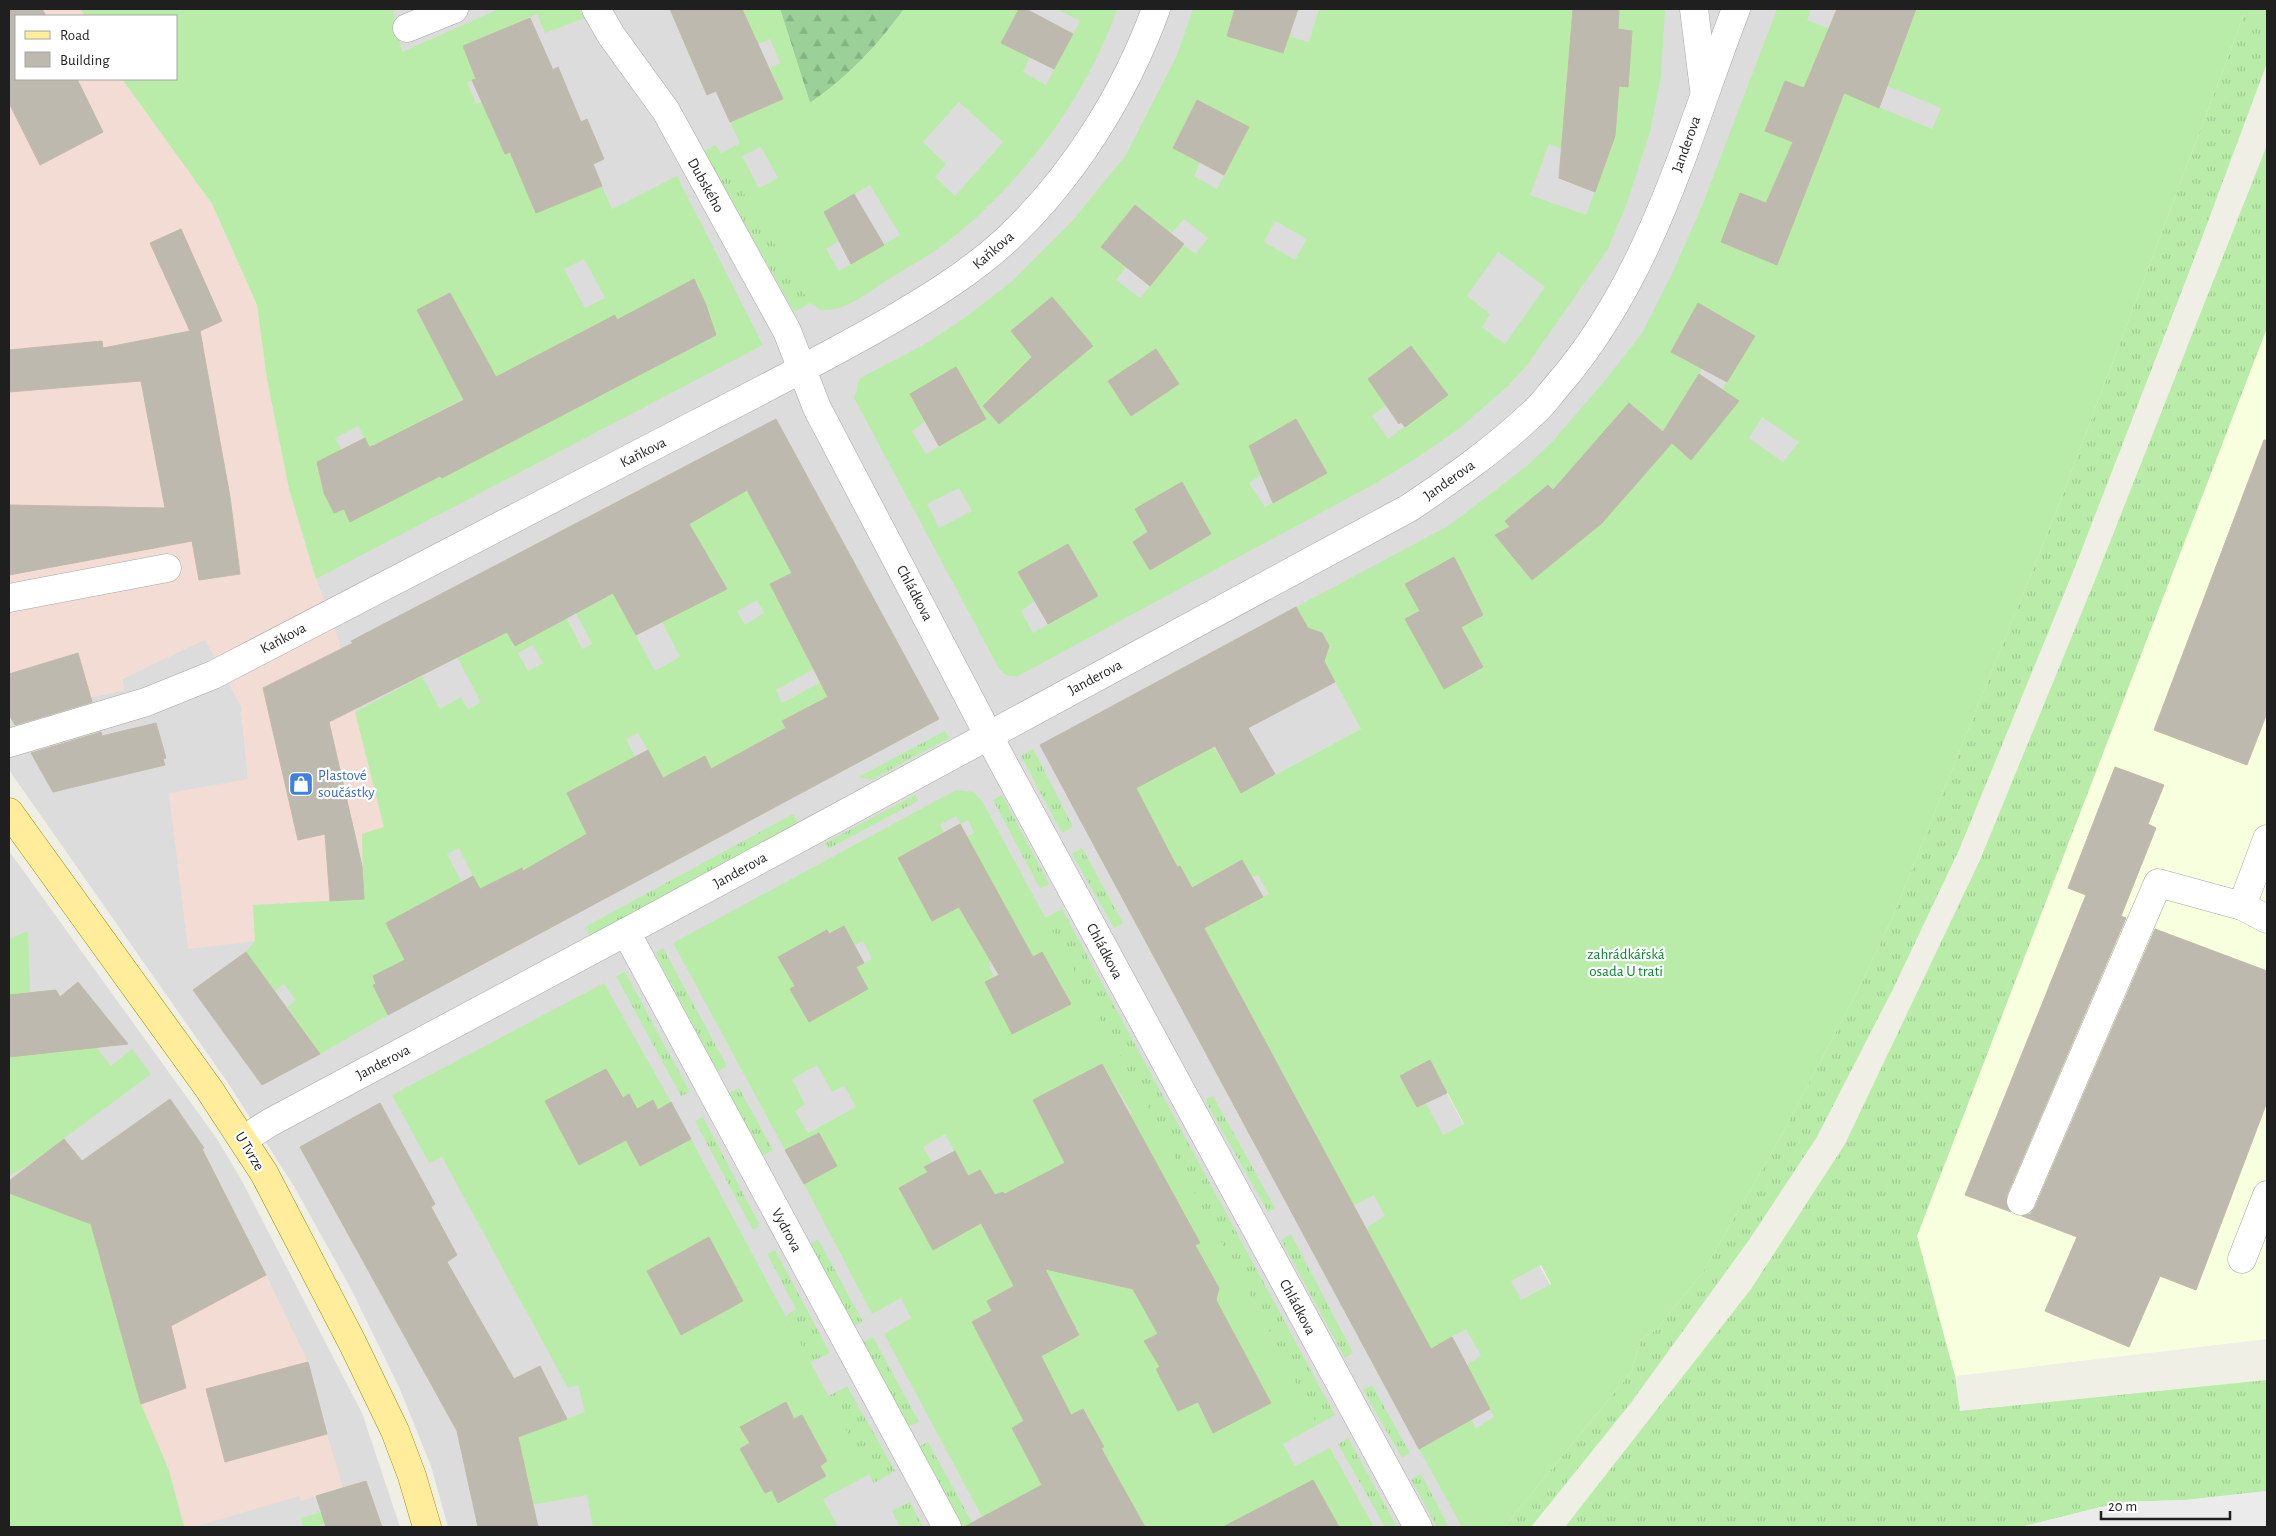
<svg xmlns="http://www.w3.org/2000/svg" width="2276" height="1536" font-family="'Alegreya Sans',sans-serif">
  <defs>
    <pattern id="grass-tufts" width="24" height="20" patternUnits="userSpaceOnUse" patternTransform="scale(1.25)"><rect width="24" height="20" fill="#b9eca9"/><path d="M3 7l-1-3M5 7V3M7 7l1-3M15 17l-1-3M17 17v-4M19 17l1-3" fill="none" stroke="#9fca91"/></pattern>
    <pattern id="forest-firs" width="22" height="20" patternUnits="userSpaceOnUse" patternTransform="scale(1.25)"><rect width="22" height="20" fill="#9bd198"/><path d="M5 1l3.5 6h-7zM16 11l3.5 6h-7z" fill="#85b383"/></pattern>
  </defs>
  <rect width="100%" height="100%" fill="#f0efe5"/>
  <g fill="#dddcdc">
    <polygon points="392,9 780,9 810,103 865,58 904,9 2050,9 1911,370 1480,792 1357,575 1344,582 1429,734 1361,729 1275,775 1588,1355 1504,1527 448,1527 431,1466 399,1387 351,1289 295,1188 228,1083 9,770 9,721 91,697 124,690 122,679 205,639 241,706 248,779 188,949 355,712 339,642 316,579 289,489"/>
    <polygon points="9,851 217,1139 242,1181 362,1413 400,1527 9,1527"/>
  </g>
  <g fill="#f2dcd4">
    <polygon points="9,9 80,9 85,16 16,16 16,79 122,79 212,204 257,305 267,380 289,489 316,579 339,642 384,828 363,878 330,901 254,905 255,941 188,949 169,793 248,779 241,706 205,639 122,679 124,690 91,697 9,721"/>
    <polygon points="266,1275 308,1362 206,1389 226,1462 327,1434 343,1488 301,1501 299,1496 194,1527 184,1527 169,1471 141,1404 186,1388 159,1279 217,1301"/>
  </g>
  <polygon fill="#f7ffdf" points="2267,328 2267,1339 1955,1376 1917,1236"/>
  <g fill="url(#grass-tufts)">
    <polygon points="2246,9 2267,9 2267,63 2188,275 2075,567 1959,850 1893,989 1817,1137 1749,1240 1630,1404 1531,1527 1504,1527 1632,1371 1641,1339 1656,1330 1703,1272 1780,1138 1859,988 1893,916 2058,507"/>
    <polygon points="716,145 810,303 794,312 704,151"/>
    <polygon points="2267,145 2267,328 1917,1236 1955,1376 1960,1411 2267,1380 2267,1491 2186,1500 2121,1502 2021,1527 1565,1527 1751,1289 1845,1144 1980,860 2095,580"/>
    <polygon points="945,731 949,738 871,780 858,777"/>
    <polygon points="1033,749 1073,827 1062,833 1021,756"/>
    <polygon points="915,795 918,801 828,849 825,843"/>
    <polygon points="1002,795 1049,884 1040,889 993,800"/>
    <polygon points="793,814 798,822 590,936 585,927"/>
    <polygon points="1082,848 1123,923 1114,928 1072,854"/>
    <polygon points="1062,909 1335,1415 1317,1425 1273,1338 1045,918"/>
    <polygon points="663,948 727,1066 718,1072 655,953"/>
    <polygon points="625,972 690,1092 681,1096 616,976"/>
    <polygon points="739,1088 773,1150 763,1156 729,1093"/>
    <polygon points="1213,1096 1275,1208 1268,1212 1205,1100"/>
    <polygon points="703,1117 760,1226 753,1230 695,1121"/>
    <polygon points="1291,1234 1353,1353 1345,1358 1281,1240"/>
    <polygon points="818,1239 863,1322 854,1326 810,1244"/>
    <polygon points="775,1250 830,1353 809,1363 786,1316 796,1309 767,1254"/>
    <polygon points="873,1337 919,1422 908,1427 862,1343"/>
    <polygon points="1372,1385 1410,1453 1402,1458 1363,1390"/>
    <polygon points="847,1386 895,1471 874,1483 827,1397"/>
    <polygon points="1348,1438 1397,1527 1385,1527 1338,1444"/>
    <polygon points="928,1442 973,1524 963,1527 918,1447"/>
    <polygon points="1421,1474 1449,1527 1437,1527 1411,1479"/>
    <polygon points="910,1502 923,1527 900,1527 892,1511"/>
  </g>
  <path fill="url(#forest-firs)" d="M780 9H904C877 46 848 77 810 103Z"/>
  <g fill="#b9eca9" fill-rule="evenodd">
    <path d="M80 9H398L393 11 402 52 499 9H579L585 18 545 33 537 14 463 46 476 79 467 82 476 104 491 99 495 132 505 154 510 152 536 213 602 186 612 209 677 176 763 345 316 579 289 489 267 380 257 305 212 204 122 79H176V16H85ZM584 259 605 298 585 308 564 269ZM694 280 706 305 716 335 658 365ZM417 310 482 351 448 369ZM582 332 613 389 551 421 538 397ZM477 392 504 445 442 478 430 453 444 446 429 417ZM358 426 369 447 375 444 394 482 387 486 393 500 350 522 344 509 334 513 324 493 317 463 342 450 335 438Z"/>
    <path d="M742 9H780L810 103C848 77 877 46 904 9H1019L1001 43 1030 57 1023 72 1046 85 1080 21 1057 9H1117C1086 98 1024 180 951 239 931 255 908 267 887 280 870 292 844 312 823 310 818 309 814 305 810 303L720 154 740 143 730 122 783 99 770 68 780 63 770 39 696 71 681 37 743 11ZM959 102 1003 142 955 196 935 177 946 164 923 142ZM761 147 778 178 759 188 742 156ZM870 185 900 235 839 271 826 249 839 241 824 212Z"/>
    <path d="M1193 9H1235L1227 36 1283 53 1290 31 1292 32 1291 37 1309 42 1319 9H1573L1566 81 1627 87 1632 31 1618 29 1619 9H1665L1661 76 1650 132 1627 203 1608 249 1528 364 1508 386 1460 428 1424 453 1378 482 1018 676C1008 677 1004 675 998 667L854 398 860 378 927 343 963 319 1010 283 1073 220 1126 155 1177 55ZM1197 100 1249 127 1217 189 1194 176 1200 162 1173 147ZM1549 144 1575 154 1611 146 1586 215 1530 195ZM1135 205 1171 234 1184 219 1208 238 1196 254 1184 245 1140 298 1116 280 1126 267 1101 247ZM1275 221 1307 239 1295 260 1264 242ZM1498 252 1545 287 1505 344 1482 327 1490 314 1467 296ZM1052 297 1093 346 1039 391 1020 369 1033 358 1011 331ZM1411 346 1448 395 1388 439 1372 416 1386 405 1368 379ZM1156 350 1179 384 1131 416ZM956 368 986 419 926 454 912 431 925 422 910 394ZM1296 419 1327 473 1265 507 1249 483 1262 475 1250 445ZM1182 482 1211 534 1150 570 1133 542 1148 532 1135 509ZM959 488 972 511 939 528 927 504ZM1068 544 1098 596 1033 633 1021 611 1035 601 1019 572Z"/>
    <path d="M1777 9H1811L1807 20 1898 55 1916 9H2246L2058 507 1893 916 1859 988 1780 1138 1703 1272 1656 1330 1641 1339 1632 1371 1504 1527H1462L1419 1449 1471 1420 1476 1428 1494 1417 1473 1377 1453 1373 1481 1356 1466 1329 1380 1377 1364 1346 1414 1317 1366 1228 1385 1216 1374 1195 1354 1205 1351 1201 1288 1204 1338 1176 1276 1060 1224 1088 1212 1065 1262 1035 1200 920 1149 948 1134 919 1188 881 1180 866 1177 867 1078 816 1214 747 1241 793 1361 729 1321 656 1327 652 1329 646 1322 633 1316 631 1311 633 1296 607 1448 526 1476 505 1529 464 1553 441 1607 378 1642 333 1671 276 1702 206ZM1810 73 1846 88 1820 152 1765 131 1785 81 1804 88ZM1885 85 1941 108 1932 129 1876 106ZM1740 194 1766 203 1777 265 1721 242ZM1698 303 1754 336 1717 398 1693 384 1702 369 1671 352ZM1629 403 1662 431 1677 415 1691 459 1672 443 1627 494ZM1762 417 1799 442 1783 462 1749 438ZM1548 485 1588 534 1532 579 1513 557 1526 546 1505 521ZM1454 558 1483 615 1461 627 1483 668 1444 688 1405 619 1420 611 1405 584ZM1242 860 1252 877 1258 875 1269 894 1230 915 1211 877ZM1430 1060 1464 1124 1443 1135 1426 1103 1417 1106 1400 1077ZM1541 1265 1551 1284 1521 1300 1511 1281Z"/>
    <path d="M664 479 747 490 793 572 778 580 784 591 851 556 863 577 787 617 814 669 776 690 782 703 821 682 873 713 890 745 852 766 833 730 792 715 782 721 786 728 711 769 704 756 686 766 629 813 523 871 521 868 465 902 412 909 386 924 405 960 373 976 376 984 373 985 388 1015 320 1054 287 1007 296 1001 284 984 275 991 246 952 255 941 253 905 330 901 363 878 362 834 384 827 355 712 422 676 440 709 461 697 468 710 481 702 457 657 560 605 582 649 592 644 576 613 702 547ZM670 579 685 610 666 620H665ZM645 590 680 657 655 671 619 604ZM757 600 764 613 745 625 737 611ZM533 645 543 663 528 671 518 653ZM638 733 658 769 645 776 626 739ZM586 783 580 819 567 793ZM459 848 473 877 462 883 447 854Z"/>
    <path d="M956 790 973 792 982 801 1273 1338 1317 1425 1283 1444 1295 1466 1330 1448 1374 1527H1339L1317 1487 1242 1518 1247 1527H1145L1132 1504 1088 1527H1007L1027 1516 1017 1498 982 1517 884 1334 911 1318 901 1298 872 1314 804 1184 837 1166 820 1133 785 1150 673 943ZM956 816 960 824 968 820 974 833 967 837 958 907 932 921 898 858 944 832 940 825ZM1006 910 984 950 972 929ZM844 926 855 945 863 941 872 959 856 967 868 989H790L795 986 778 957 826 930 829 934ZM1042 952 1070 1004 1012 1034 985 982 994 977 989 967 990 960 996 958 1007 970ZM1102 1064 1132 1113 1059 1151 1033 1100ZM817 1065 832 1092 844 1086 856 1107 808 1133 795 1111 805 1104 792 1079ZM945 1134 968 1176 980 1170 995 1195 1003 1192 1005 1194 1039 1176 1050 1196 1002 1263 981 1223H918L899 1188 928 1172 925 1167 932 1163 923 1147ZM1083 1191 1199 1243 1171 1258ZM1028 1278 1068 1313 1079 1334 1001 1377 972 1322 992 1311 988 1301ZM1217 1324 1154 1357 1144 1341 1158 1334ZM1242 1351 1270 1403 1213 1433 1197 1402ZM1085 1411 1104 1447 1039 1480 1012 1428 1025 1421 1072 1417Z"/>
    <polygon points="28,931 30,992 9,995 9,939"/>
    <path d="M604 983 671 1102 658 1110 653 1100 637 1109 628 1094 623 1098 545 1102 580 1164 626 1140 640 1166 691 1139 870 1474 823 1499 838 1527H593L587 1495 530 1505 518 1437 585 1412 578 1385 568 1388 442 1157 429 1163 392 1095ZM709 1237 743 1301 681 1335 647 1271ZM786 1403 794 1419 802 1415 827 1461 820 1466 826 1476 778 1502 772 1490 765 1493 740 1450 750 1443Z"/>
    <polygon points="94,1044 111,1066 132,1049 151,1074 27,1166 10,1175 9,1057 48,1053"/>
    <polygon points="96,1171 103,1268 141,1404 169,1471 184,1527 9,1527 9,1193 90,1223"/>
    <polygon points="321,1512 324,1523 316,1527 300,1527 303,1526 301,1518"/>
  </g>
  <polygon fill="#ebebeb" points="2267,1491 2267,1527 2021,1527 2121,1502 2186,1500"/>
  <g fill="#bdb9ae" stroke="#c3baa7">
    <polygon points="9,9 42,9 46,16 16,16 16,79 77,79 103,132 40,165 9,103"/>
    <polygon points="670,9 742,9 783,99 730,122 716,91 707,95"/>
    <polygon points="1019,9 1026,9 1073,34 1054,69 1001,43"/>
    <polygon points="1235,9 1298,9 1283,53 1227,36"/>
    <polygon points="1573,9 1619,9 1618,29 1632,31 1628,87 1619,86 1615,136 1595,192 1559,178"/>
    <polygon points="1837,9 1916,9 1879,108 1844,93 1777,265 1721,242 1740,193 1766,203 1793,142 1765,131 1785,81 1804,88"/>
    <polygon points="530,18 553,70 558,67 581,122 587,119 604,159 593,164 602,186 536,213 510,152 505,154 472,80 476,79 463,46"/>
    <polygon points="1197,100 1249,127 1224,175 1173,148"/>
    <polygon points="854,194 884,245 851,264 824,212"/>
    <polygon points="1135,205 1184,244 1150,286 1101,247"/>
    <polygon points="181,229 222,321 200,331 230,497 240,574 199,580 192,541 9,575 9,505 165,508 141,381 9,392 9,350 102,341 103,348 190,331 150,243"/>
    <polygon points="694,279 706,305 716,335 442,478 440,476 350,522 344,509 334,513 324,493 317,462 365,438 369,447 375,445 464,400 417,310 450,293 496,377 615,315 617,320"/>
    <polygon points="1052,297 1093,346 999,424 983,406 1032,357 1011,331"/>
    <polygon points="1698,303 1755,336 1727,382 1671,352"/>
    <polygon points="1411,346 1448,395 1405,427 1401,422 1399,424 1368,379"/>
    <polygon points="1156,349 1179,384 1131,416 1108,381"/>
    <polygon points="956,367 986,419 939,446 910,394"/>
    <polygon points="1699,374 1739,401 1691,460 1672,443 1602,523 1532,580 1495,535 1510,527 1505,521 1548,485 1553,490 1629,403 1663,432"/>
    <polygon points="776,419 939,719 388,1015 373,985 376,984 373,976 405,960 386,923 473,876 480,889 522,868 523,871 587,834 567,793 648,750 663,778 705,756 711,769 786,728 782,721 828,697 770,584 792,573 747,490 689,524 727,589 636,635 613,593 515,646 507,632 329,722 362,866 364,899 330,901 325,834 298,840 263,688 353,643 351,641"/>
    <polygon points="1296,419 1327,473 1273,503 1249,446"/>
    <polygon points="2264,440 2267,440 2267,713 2247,765 2154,730"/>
    <polygon points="1182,482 1211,534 1150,570 1133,542 1148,532 1135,509"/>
    <polygon points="1068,544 1098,596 1048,624 1018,572"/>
    <polygon points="1454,557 1483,615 1461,627 1483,667 1444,689 1405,619 1420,611 1405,584"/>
    <polygon points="1296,607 1308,628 1322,633 1329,646 1324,661 1335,682 1248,728 1275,774 1241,793 1215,746 1136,788 1177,867 1180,866 1192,888 1242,860 1263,897 1204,928 1431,1349 1452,1337 1490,1409 1419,1449 1040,745"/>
    <polygon points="78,653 92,702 15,725 9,715 9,674"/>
    <polygon points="156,723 166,758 163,759 165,765 53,792 31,753 101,732 102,736"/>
    <polygon points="2115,767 2164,785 2148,824 2156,828 2121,916 2126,918 2007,1195 2006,1203 2011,1212 1965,1195 2086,895 2068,888"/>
    <polygon points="960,824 1033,957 1042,952 1071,1004 1012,1034 985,982 999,975 959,907 932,921 898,858"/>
    <polygon points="844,926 864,963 856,967 868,989 809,1022 790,989 795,986 778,957 827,930 829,934"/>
    <polygon points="2155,929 2267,971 2267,1102 2196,1290 2160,1276 2129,1347 2045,1311 2077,1237 2022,1216 2030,1214 2035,1207"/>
    <polygon points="246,952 320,1054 262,1085 193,990"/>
    <polygon points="78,982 128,1044 9,1057 9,995 56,990 60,997"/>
    <polygon points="1430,1060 1447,1093 1417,1107 1400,1076"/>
    <polygon points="1102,1064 1200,1243 1195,1245 1219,1288 1216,1300 1271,1403 1213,1433 1198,1402 1178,1411 1156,1369 1160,1367 1144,1341 1158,1334 1133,1289 1045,1269 1079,1335 1041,1356 1071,1415 1083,1409 1104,1447 1101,1448 1145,1527 964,1527 1042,1485 1012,1428 1024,1421 972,1322 992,1311 987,1301 1014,1286 981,1223 933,1250 899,1188 928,1172 924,1167 955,1151 968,1176 980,1170 995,1195 1003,1192 1005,1194 1065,1163 1033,1100"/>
    <polygon points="606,1069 623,1098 629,1094 637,1109 653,1100 658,1110 671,1102 691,1139 640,1166 626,1140 579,1165 545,1101"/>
    <polygon points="170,1099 204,1148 202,1149 266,1275 171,1326 186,1388 141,1404 91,1224 9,1193 9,1181 64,1139 82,1161"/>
    <polygon points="380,1103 435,1204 431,1207 457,1255 447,1262 514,1379 540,1366 567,1419 518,1437 538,1527 478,1527 457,1431 300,1147"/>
    <polygon points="819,1133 837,1166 804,1184 785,1150"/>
    <polygon points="709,1237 743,1301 681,1335 647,1271"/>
    <polygon points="308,1362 327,1434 225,1462 206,1389"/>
    <polygon points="786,1402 794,1419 802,1415 827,1461 820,1466 826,1476 778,1503 772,1490 765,1493 740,1449 750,1443 740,1427"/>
    <polygon points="1313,1480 1339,1527 1223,1527"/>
    <polygon points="366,1481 382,1527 326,1527 316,1496"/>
  </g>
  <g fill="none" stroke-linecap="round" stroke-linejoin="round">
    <defs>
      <g id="minor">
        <polyline points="596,9 611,35 666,111 787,331 817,408 1001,759 1418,1527"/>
        <polyline points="1694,9 1704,89"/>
        <polyline points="407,28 454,9"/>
        <polyline points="9,598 167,568"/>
        <path d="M9 743 146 702 213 675C374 591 536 507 698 423 764 389 829 356 893 319 932 296 971 272 1005 241 1072 179 1125 94 1156 9"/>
        <polyline points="2242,906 2267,839"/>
        <polyline points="626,932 947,1527"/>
        <path d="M244 1139 271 1122 626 932 1409 508C1452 479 1494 450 1532 414 1542 406 1549 395 1557 386 1651 278 1686 139 1736 9"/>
        <polyline points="2021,1201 2158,883 2242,906 2267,919"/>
        <polyline points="2242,1259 2267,1195"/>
      </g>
      <polyline id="major" points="9,812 209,1089 264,1173 353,1344 395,1431 412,1476 427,1527"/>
    </defs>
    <use href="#minor" stroke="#a6a6a6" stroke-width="29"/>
    <use href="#major" stroke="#9a8e00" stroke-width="29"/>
    <use href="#minor" stroke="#fff" stroke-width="28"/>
    <use href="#major" stroke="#ffed9b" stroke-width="28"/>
  </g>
  <defs>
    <symbol id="shop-square" viewBox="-11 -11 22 22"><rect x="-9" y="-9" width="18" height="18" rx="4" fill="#3f7fe0" stroke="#fff"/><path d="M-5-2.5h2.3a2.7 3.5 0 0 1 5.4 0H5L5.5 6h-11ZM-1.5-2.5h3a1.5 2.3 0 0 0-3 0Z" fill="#fff"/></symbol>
  </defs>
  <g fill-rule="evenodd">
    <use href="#shop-square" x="287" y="770" width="28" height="28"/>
  </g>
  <g text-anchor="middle" stroke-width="4.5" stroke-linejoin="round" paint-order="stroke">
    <g font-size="15" fill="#1f1f1f" stroke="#fff">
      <text transform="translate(1686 144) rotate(-70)" y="5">Janderova</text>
      <text transform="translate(706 185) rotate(61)" y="5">Dubského</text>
      <text transform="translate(993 250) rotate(-41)" y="5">Kaňkova</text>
      <text transform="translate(643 452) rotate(-27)" y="5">Kaňkova</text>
      <text transform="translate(1449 480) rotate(-35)" y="5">Janderova</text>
      <text transform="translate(915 593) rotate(62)" y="5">Chládkova</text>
      <text transform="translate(283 638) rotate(-28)" y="5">Kaňkova</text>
      <text transform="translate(1095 677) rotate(-28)" y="5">Janderova</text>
      <text transform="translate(740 870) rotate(-29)" y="5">Janderova</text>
      <text transform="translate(1105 951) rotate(62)" y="5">Chládkova</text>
      <text transform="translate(383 1062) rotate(-28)" y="5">Janderova</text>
      <text transform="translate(250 1151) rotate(59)" y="5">U Tvrze</text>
      <text transform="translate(787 1230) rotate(62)" y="5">Vydrova</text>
      <text transform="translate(1298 1307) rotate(62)" y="5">Chládkova</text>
    </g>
    <g font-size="15" fill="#366cbe" stroke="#fff" text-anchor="start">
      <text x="318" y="780">Plastové<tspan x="318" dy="17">součástky</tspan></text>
    </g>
    <g font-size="15" fill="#078430" stroke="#fff">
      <text x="1626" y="959">zahrádkářská<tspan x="1626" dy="17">osada U trati</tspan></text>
    </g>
  </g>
  <rect width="2276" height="1536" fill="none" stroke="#1f1f1f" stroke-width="20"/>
  <rect x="15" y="15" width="162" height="65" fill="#ffffff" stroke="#a5a5a5"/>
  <rect x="25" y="31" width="25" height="8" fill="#ffed9b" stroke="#a5a5a5"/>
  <text x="60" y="40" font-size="15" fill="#1f1f1f">Road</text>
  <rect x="25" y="52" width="25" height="15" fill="#bdb9ae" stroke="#a5a5a5"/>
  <text x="60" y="65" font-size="15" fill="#1f1f1f">Building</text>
  <path d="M2101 1511v8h129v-8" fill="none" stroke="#1f1f1f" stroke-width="2.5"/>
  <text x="2108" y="1511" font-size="15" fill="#1f1f1f" stroke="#ffffff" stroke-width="4" paint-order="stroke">20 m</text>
</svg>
